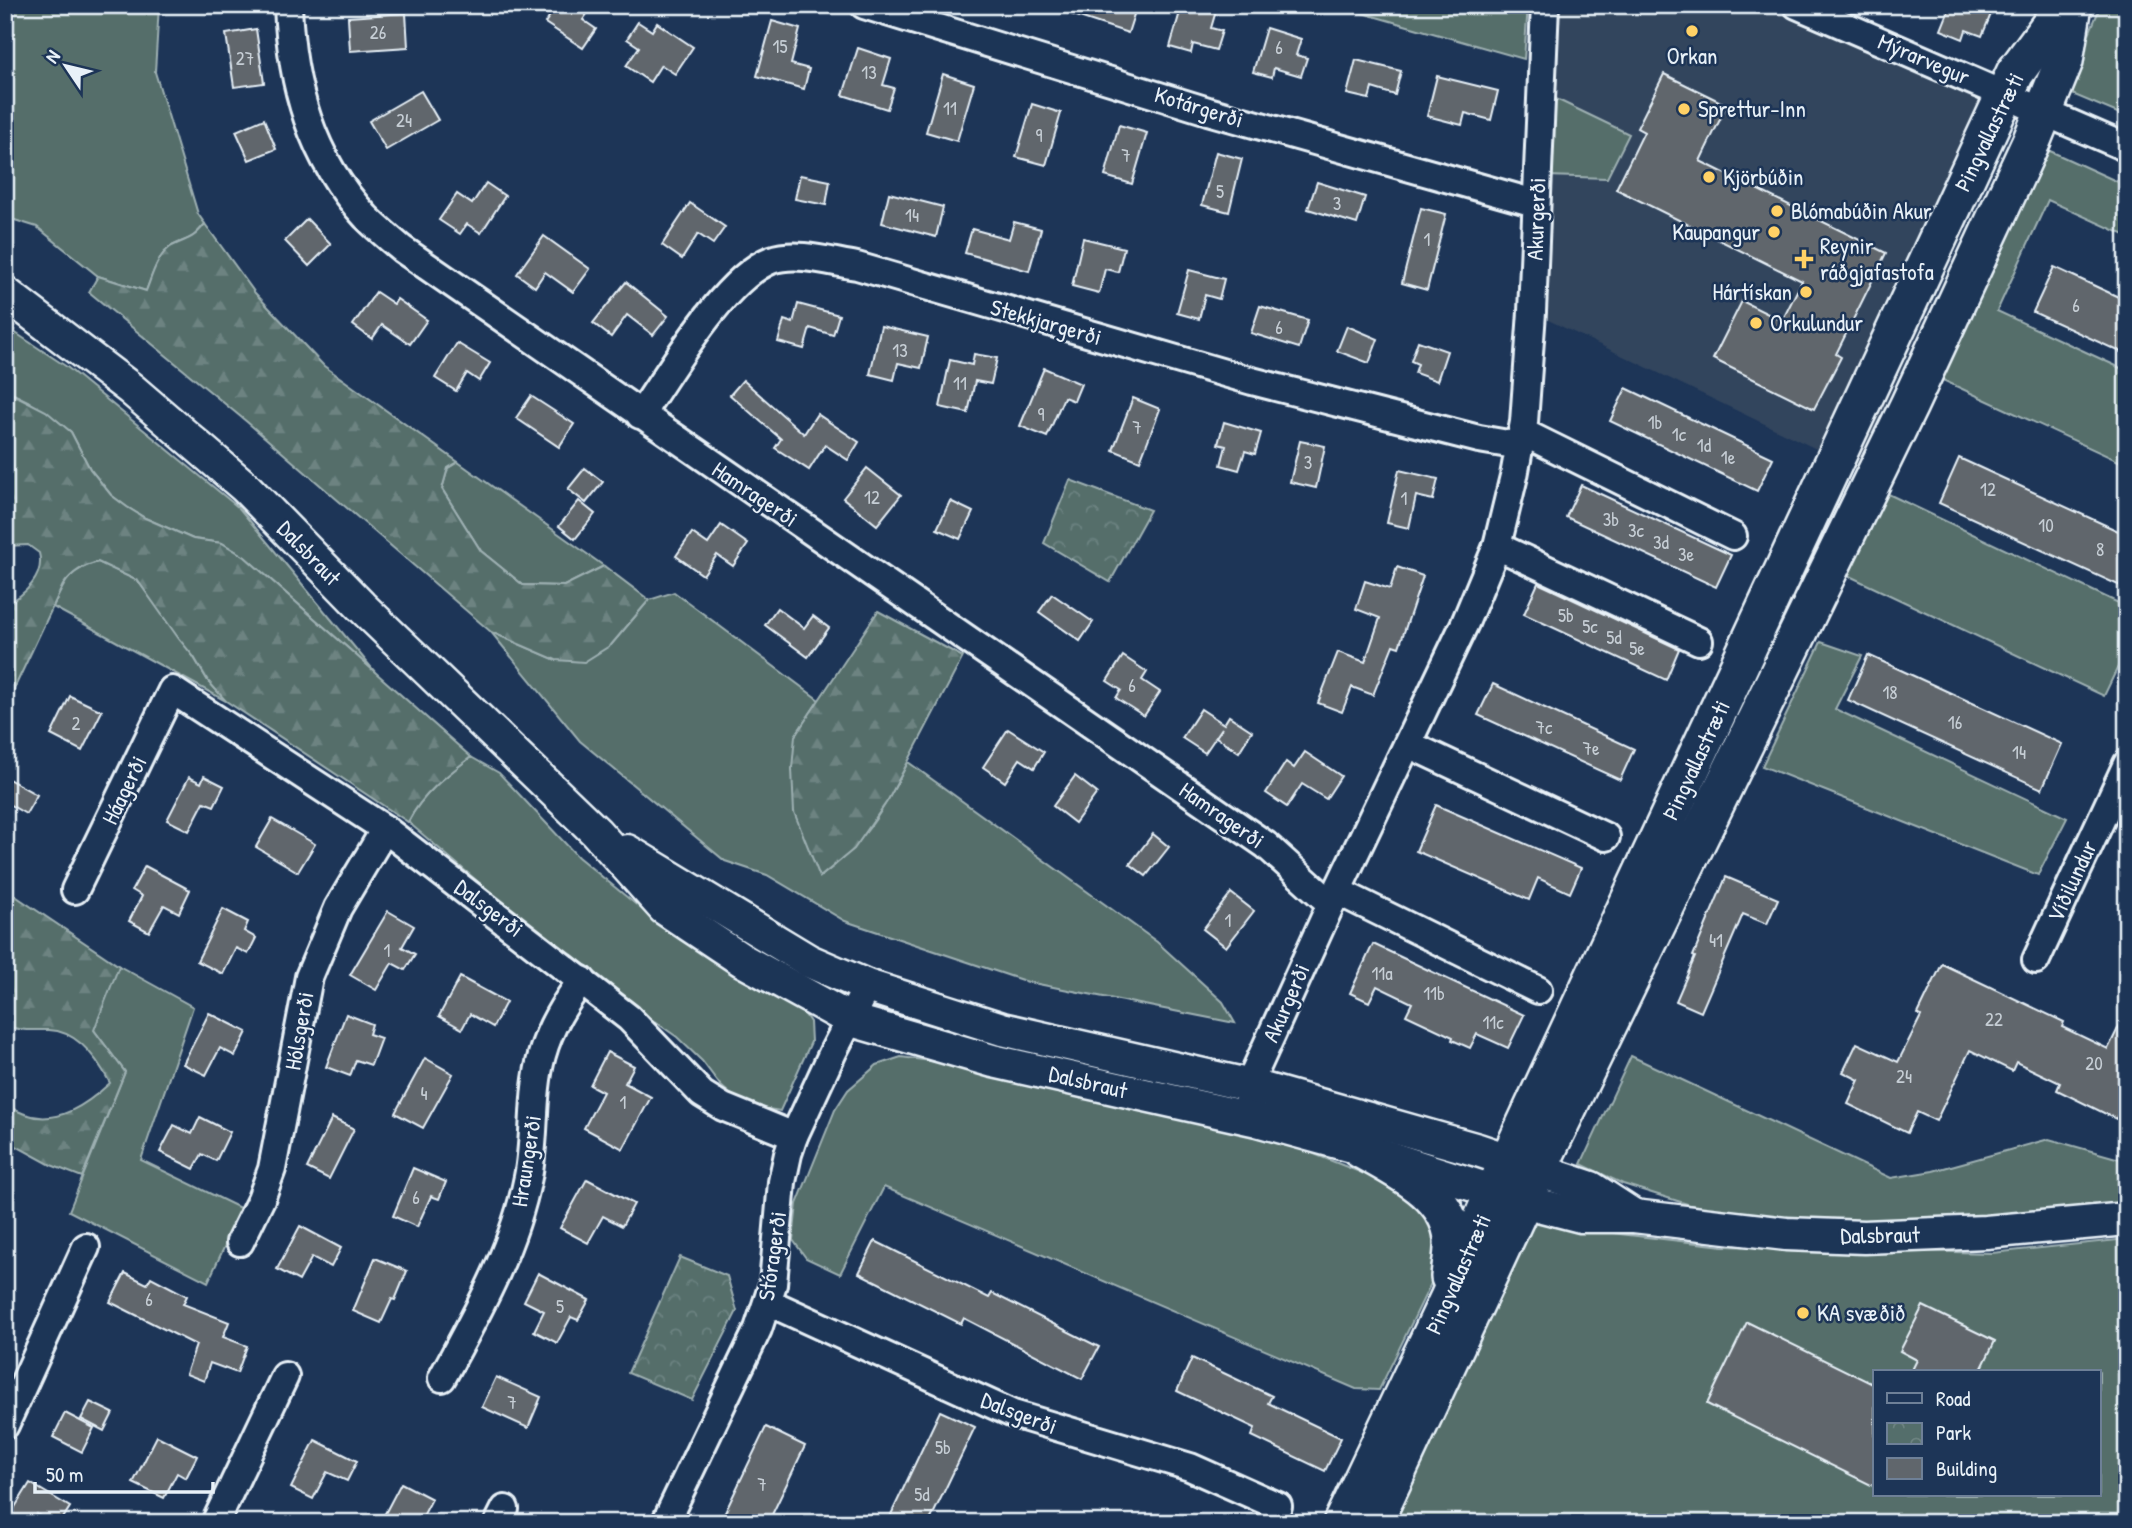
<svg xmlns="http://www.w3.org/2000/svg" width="2132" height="1528" font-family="'Patrick Hand',sans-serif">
  <defs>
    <pattern id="forest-firs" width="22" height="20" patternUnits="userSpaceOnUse" patternTransform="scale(1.75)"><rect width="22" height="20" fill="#546e6b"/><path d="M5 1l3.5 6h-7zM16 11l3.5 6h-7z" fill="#6d8381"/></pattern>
    <pattern id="park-crowns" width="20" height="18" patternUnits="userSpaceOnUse" patternTransform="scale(1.75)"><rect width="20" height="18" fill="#546e6b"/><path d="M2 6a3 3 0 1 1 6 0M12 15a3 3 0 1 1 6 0" fill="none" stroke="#6d8381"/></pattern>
  </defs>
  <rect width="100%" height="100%" fill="#1d3557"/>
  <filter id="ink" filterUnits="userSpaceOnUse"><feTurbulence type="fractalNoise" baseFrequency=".0143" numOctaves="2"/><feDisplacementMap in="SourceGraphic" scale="14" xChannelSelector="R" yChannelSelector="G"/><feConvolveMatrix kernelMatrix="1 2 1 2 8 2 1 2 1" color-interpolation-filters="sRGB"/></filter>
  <g filter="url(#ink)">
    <polygon fill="#31445d" points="1528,5 1770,5 2023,103 1856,468 1546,319 1547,176 1556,55 1524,59"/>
    <g fill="#546e6b" stroke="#9eb0b2" stroke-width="2" fill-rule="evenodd">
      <path d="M5 5H159L155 72 198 214 205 224C191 241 190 237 172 246 157 255 152 276 146 291L98 276 37 227 5 217Z"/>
      <polygon points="1334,5 1528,5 1524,59"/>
      <polygon points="2101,5 2112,5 2127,11 2127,117 2065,91"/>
      <polygon points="1552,97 1629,134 1607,178 1547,176"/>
      <polygon points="2039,146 2127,186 2127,236 2048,200 1997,311 2127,371 2127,465 1934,376"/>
      <polygon points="5,326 67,367 239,508 375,672 245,557 222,543 193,539 145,518 127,507 111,495 90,469 71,432 28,401 5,390"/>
      <polygon points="458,462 604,566 564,586 523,585 481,551 442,489 448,468"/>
      <polygon points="1884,492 2127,607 2127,648 2104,696 1845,574"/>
      <path d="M98 562 138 581 193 656 208 681 226 701 53 607C65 581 69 570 98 562Z"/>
      <path d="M674 592 819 700 795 736 820 877C862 847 885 808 908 762L1157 942 1223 1002 1235 1023 1028 982 845 921 767 875 725 861 580 741 491 632 556 660 611 645 649 600Z"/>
      <polygon points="1821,642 1862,656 1835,709 2067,818 2038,875 1762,766"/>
      <path d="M471 757 499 773 578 857 661 925 801 1009 810 1022 811 1042 780 1111 751 1106 736 1099 721 1086 702 1061 677 1037 584 972 408 822C422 794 447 775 471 757Z"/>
      <polygon points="119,966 193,1007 141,1160 242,1209 208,1282 69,1211 125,1072 94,1030 110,982"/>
      <polygon points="1631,1056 1891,1178 1933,1171 2049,1139 2127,1161 2127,1205 2088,1212 1803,1226 1700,1208 1623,1184 1581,1164"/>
      <polygon points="901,1057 938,1062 1294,1146 1380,1180 1413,1199 1428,1215 1443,1243 1438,1269 1379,1390 1356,1389 884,1187 840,1274 806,1258 793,1240 797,1204 835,1110 848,1090 877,1065"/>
      <path d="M1525 1219 1620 1234 1723 1246 1992 1253 2127 1239V1523H1375ZM1875 1372H2099V1495H1875Z"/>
    </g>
    <g fill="url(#forest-firs)" stroke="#9eb0b2" stroke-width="2">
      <path d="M205 224 255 293 324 366 458 462 448 468 442 489 481 551 523 585 564 586 604 566 649 600 611 645 584 662 556 660 491 632 247 422 89 292 98 276 146 291C152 276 157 255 172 246 190 237 191 241 205 224Z"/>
      <path d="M5 390 46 411 71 432 90 469 111 495 127 507 145 518 193 539 222 543 245 557 471 757C447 775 422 794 408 822L226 701 208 681 194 657 179 639 138 581 98 562C83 566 73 571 63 585L5 708V605C25 595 45 576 39 553L28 545 5 546Z"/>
      <polygon points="878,611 963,657 888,800 854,849 820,877 794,812 792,769 795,736"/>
      <path d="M5 889 119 966 94 1030 125 1072 82 1177 51 1165 5 1140V1103C11 1109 17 1111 25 1114 57 1126 87 1104 110 1083 98 1060 78 1031 49 1030 34 1030 20 1031 5 1026Z"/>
    </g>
    <g fill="url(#park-crowns)" stroke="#9eb0b2" stroke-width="2">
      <polygon points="1070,480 1150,510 1110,582 1044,543"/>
      <polygon points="680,1257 727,1276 737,1311 692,1400 628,1373"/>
    </g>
    <g fill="#60666c" stroke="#e8f1f8" stroke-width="2">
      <polygon points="557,5 593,5 583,20 596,29 583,48 545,23"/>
      <polygon points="1055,5 1137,5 1128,33 1055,9"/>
      <polygon points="1182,5 1196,5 1216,11 1211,28 1222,31 1216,50 1193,44 1191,53 1170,47"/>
      <polygon points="1951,5 1968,5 1991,14 1982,36 1966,30 1963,39 1941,30"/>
      <polygon points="406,13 408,47 350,51 348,17"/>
      <polygon points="772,21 800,29 791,64 809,69 804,89 757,76"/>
      <polygon points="638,22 652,31 657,23 693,47 675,74 661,65 650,82 626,66 639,47 627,39"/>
      <polygon points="1266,28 1301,39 1296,55 1307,58 1301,76 1274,68 1272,77 1253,72"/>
      <polygon points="256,29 264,83 234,87 226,34"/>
      <polygon points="858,48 891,59 883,85 894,88 887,109 843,95"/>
      <polygon points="1356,60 1401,71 1395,95 1372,88 1369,99 1347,94"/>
      <polygon points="943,74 974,84 957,141 926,132"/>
      <polygon points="1664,74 1727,105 1700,161 1886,253 1836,354 1841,357 1814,409 1713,359 1742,301 1782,321 1802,281 1616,189 1644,132 1637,128"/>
      <polygon points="1437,76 1498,91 1491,120 1465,113 1462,125 1427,116"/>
      <polygon points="421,91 438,120 386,150 369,121"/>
      <polygon points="1032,104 1061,113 1046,165 1016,157"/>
      <polygon points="264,119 276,149 249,160 236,131"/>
      <polygon points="1119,125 1147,133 1132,184 1105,176"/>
      <polygon points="1216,152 1242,159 1229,212 1202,205"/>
      <polygon points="800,175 830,181 826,205 795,199"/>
      <polygon points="1317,182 1365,197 1357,224 1308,209"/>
      <polygon points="486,183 505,196 481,233 467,224 460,234 439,220 457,194 472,204"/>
      <polygon points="889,193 943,207 936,237 882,223"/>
      <polygon points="690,203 725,227 713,244 698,234 682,259 662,245"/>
      <polygon points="1421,208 1446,214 1427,290 1402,283"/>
      <polygon points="307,219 331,244 309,266 285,241"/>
      <polygon points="1014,222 1041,229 1029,271 965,253 972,229 1009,239"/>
      <polygon points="544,236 590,269 573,292 545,272 535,287 517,274"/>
      <polygon points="1083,238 1124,248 1118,272 1105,269 1099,293 1072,286"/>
      <polygon points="2054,267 2127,301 2127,355 2033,312"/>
      <polygon points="1189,270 1224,279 1219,299 1205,295 1199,319 1177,313"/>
      <polygon points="626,282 668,316 653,335 627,315 611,337 593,323"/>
      <polygon points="376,292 394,304 397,299 427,320 410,344 382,325 372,339 353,325"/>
      <polygon points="798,304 839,315 833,335 810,328 804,349 778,342 784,320 793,323"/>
      <polygon points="1260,306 1308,320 1299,348 1251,333"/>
      <polygon points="881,326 928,337 921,368 898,363 894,380 870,374"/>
      <polygon points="1347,326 1378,339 1369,363 1337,351"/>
      <polygon points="1418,341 1447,351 1437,381 1415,373 1418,364 1411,361"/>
      <polygon points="457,343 490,363 479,381 467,373 456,391 435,378"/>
      <polygon points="974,354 997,358 991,384 975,381 968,413 940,407 950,360 972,365"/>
      <polygon points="1044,368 1081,384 1074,401 1064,397 1047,437 1020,426"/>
      <polygon points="743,380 804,434 817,414 859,442 848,460 825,445 809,470 775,448 781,439 730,395"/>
      <polygon points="1626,388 1773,458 1757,491 1610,421"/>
      <polygon points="531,396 574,424 559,447 516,418"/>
      <polygon points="1133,398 1160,409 1140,461 1113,450"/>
      <polygon points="1224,422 1261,433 1255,454 1245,451 1239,470 1221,465 1226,446 1218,444"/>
      <polygon points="1300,441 1325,446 1316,488 1290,482"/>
      <polygon points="1959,458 2127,535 2127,589 1939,503"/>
      <polygon points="585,468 603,482 586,503 568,489"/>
      <polygon points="867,468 901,495 877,525 843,498"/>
      <polygon points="1399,470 1438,479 1433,500 1416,496 1409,528 1387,523"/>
      <polygon points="1581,485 1731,555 1716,587 1566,517"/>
      <polygon points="579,501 595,514 575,539 559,526"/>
      <polygon points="950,501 973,512 960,539 937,529"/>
      <polygon points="721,525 748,544 733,566 717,555 703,575 676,556 692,533 708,544"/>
      <polygon points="1397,567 1423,576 1399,647 1393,645 1373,695 1352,687 1342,712 1318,703 1338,652 1365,662 1380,618 1356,609 1365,581 1390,589"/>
      <polygon points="1538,583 1679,649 1666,680 1524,614"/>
      <polygon points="1052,594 1093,622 1080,641 1039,612"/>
      <polygon points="777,608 804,628 813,616 829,628 808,657 765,625"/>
      <polygon points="1868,655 2062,744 2042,789 1848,700"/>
      <polygon points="1123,656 1147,672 1142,680 1160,692 1144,716 1116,698 1121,690 1107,681"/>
      <polygon points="1493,684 1634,749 1620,780 1478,715"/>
      <polygon points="70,696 102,711 82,751 51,735"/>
      <polygon points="1201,709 1224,724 1229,716 1252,731 1239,752 1216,737 1222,728 1205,753 1182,738"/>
      <polygon points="1008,729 1044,752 1034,768 1020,759 1005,782 983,767"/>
      <polygon points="1305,752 1341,776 1326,799 1302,784 1287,807 1266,793 1286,762 1294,768"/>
      <polygon points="204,776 224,786 214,806 204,802 189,831 167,820 189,777 201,783"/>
      <polygon points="1075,776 1097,793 1075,823 1053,806"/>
      <polygon points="5,777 37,795 26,814 5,802"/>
      <polygon points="1436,805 1581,868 1570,893 1538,878 1529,900 1416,851"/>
      <polygon points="272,819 315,844 298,872 256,847"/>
      <polygon points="1153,834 1169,847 1146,876 1130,864"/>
      <polygon points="145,866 190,890 179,913 164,905 149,932 129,921 142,896 132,890"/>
      <polygon points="1726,877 1778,899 1767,924 1743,914 1701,1012 1676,1001 1695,957 1693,956"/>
      <polygon points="1231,893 1254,911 1226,947 1203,929"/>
      <polygon points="223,909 248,922 244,931 256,938 248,954 236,948 223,974 197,961"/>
      <polygon points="388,911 414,926 402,947 415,954 405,970 392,963 376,990 350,975"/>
      <polygon points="1373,944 1524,1015 1508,1048 1477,1034 1470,1048 1452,1040 1453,1037 1406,1015 1412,1003 1377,986 1369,1002 1350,993"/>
      <polygon points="1942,964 2064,1022 2062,1027 2108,1049 2127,1010 2127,1096 2116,1119 2057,1090 2060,1083 2016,1062 2012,1071 1970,1050 1936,1121 1917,1112 1907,1133 1848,1104 1859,1080 1843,1072 1857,1043 1898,1062 1921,1016 1918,1014"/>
      <polygon points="460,977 506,1002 493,1027 470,1014 462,1029 439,1016"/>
      <polygon points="209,1013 247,1032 235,1056 220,1048 206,1075 183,1064"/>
      <polygon points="346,1014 372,1024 369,1034 381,1038 371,1065 356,1060 350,1076 326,1067"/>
      <polygon points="607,1052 634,1066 625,1083 651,1097 623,1149 584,1128 603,1092 590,1085"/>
      <polygon points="425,1058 453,1074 423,1128 395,1113"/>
      <polygon points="200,1117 230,1132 216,1161 202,1154 194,1169 160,1152 174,1125 192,1134"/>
      <polygon points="332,1118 354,1129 329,1179 307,1168"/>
      <polygon points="413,1168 446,1182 439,1199 431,1196 417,1227 393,1216"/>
      <polygon points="587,1179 634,1204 622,1226 603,1216 588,1243 560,1228"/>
      <polygon points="300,1226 341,1248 331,1267 312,1257 299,1281 277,1269"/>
      <polygon points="875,1241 989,1298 992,1293 1099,1347 1082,1379 964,1318 961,1324 859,1273"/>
      <polygon points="375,1258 407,1271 395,1300 392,1299 381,1323 353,1311"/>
      <polygon points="125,1273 147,1284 151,1277 187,1296 183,1304 229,1322 223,1337 247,1346 237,1373 210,1363 204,1381 186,1374 196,1345 110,1302"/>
      <polygon points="538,1273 589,1300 578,1320 571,1317 557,1343 534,1331 544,1311 524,1301"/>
      <polygon points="1923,1306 1995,1341 1980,1372 1911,1372 1917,1360 1900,1351"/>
      <polygon points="1747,1322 1875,1385 1875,1487 1707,1404"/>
      <polygon points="1192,1358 1272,1396 1268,1403 1341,1438 1325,1471 1252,1436 1255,1428 1177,1391"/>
      <polygon points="496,1377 541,1397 528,1428 482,1407"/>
      <polygon points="90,1402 113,1413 104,1431 81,1419"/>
      <polygon points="940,1411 975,1427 929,1523 887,1523"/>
      <polygon points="65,1413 94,1428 82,1452 53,1437"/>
      <polygon points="766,1427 805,1446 768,1523 720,1523"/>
      <polygon points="157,1436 197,1456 186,1478 177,1473 164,1498 133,1483"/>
      <polygon points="315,1440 357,1461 347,1481 327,1472 313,1499 291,1488"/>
      <polygon points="30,1483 70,1507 60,1523 51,1523 37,1514 31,1523 5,1523"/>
      <polygon points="401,1483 432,1499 422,1518 419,1516 415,1523 380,1523"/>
    </g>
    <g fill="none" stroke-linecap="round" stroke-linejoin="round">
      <defs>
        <g id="minor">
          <path d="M288 5C291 84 311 158 366 217 377 228 390 239 402 249L1266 845 1331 904"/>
          <polyline points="864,5 1208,111 1535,203"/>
          <polyline points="1797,5 2127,148"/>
          <path d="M640 415C670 372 723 279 771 260 797 251 831 262 857 266L1252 381 1479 439 1520 446"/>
          <polyline points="1522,432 1733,536"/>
          <polyline points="1497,546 1699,641"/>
          <polyline points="1408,744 1606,837"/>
          <polyline points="75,890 172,690 385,829 629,1018 702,1094 723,1107 794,1136"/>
          <polyline points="1337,891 1538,990"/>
          <polyline points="2036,960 2127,764"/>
          <polyline points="1247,1105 1256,1069 1331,904 1465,623 1497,546 1514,476 1524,422 1532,312 1545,5"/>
          <polyline points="240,1242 261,1199 272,1169 309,977 338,908 385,829"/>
          <polyline points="768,1302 1013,1414 1190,1467 1278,1506"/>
          <path d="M442 1378C476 1315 514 1249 528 1177 536 1137 531 1094 542 1055 550 1026 565 1003 582 980"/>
          <polyline points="5,1425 86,1247"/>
          <polyline points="215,1523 285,1376"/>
          <polyline points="498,1523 505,1509"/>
          <polyline points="665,1523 758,1329 773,1284 782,1182 788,1154 794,1136 833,1052 867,986"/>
        </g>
        <g id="tertiary">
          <polyline points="5,293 131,389 245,487 361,606 596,832 664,908 742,960 851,1020 993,1061 1257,1120 1359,1148 1523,1201 1581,1216 1634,1216 1786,1234 1864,1237 1986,1232 2127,1219"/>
          <polyline points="627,851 809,961 867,986 1002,1029 1252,1086 1478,1150 1591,1188 1634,1216"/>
        </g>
        <g id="secondary">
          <path d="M1359 1148C1395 1169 1449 1192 1453 1239 1454 1251 1451 1265 1450 1277"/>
          <polyline points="1342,1523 1449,1298 1494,1192 2015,73 2065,5"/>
          <polyline points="1373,1523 1538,1169 1909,405 2032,140 2064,61 2073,5"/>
        </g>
      </defs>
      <use href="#minor" stroke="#e8f1f8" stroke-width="32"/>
      <use href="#tertiary" stroke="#e8f1f8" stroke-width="37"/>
      <use href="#secondary" stroke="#e8f1f8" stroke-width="42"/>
      <use href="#minor" stroke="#1d3557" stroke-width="26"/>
      <use href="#tertiary" stroke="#1d3557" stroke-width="32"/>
      <use href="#secondary" stroke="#1d3557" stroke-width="37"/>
    </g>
  </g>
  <g fill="#ffd166" stroke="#1d3557" stroke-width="2.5">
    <circle cx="1692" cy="31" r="7"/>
    <circle cx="1684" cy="109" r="7"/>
    <circle cx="1709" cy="177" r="7"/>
    <circle cx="1777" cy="211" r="7"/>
    <circle cx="1774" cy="232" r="7"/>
    <path d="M1800.5 248.5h7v7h7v7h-7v7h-7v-7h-7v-7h7z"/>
    <circle cx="1806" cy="292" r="7"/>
    <circle cx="1756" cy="323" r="7"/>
    <circle cx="1803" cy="1313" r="7"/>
  </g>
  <g text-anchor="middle" stroke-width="5" stroke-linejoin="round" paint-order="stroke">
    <g font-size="19" fill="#c6ced5">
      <text x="378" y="39">26</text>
      <text x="780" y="53">15</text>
      <text x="1279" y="54">6</text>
      <text x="245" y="65">27</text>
      <text x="869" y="79">13</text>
      <text x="950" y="115">11</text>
      <text x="404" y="127">24</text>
      <text x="1039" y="142">9</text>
      <text x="1126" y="162">7</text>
      <text x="1220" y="198">5</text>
      <text x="1337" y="210">3</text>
      <text x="912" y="222">14</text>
      <text x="1427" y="246">1</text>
      <text x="2076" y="312">6</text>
      <text x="1279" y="334">6</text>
      <text x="900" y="357">13</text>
      <text x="960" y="390">11</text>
      <text x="1041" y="421">9</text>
      <text x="1655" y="429">1b</text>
      <text x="1137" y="434">7</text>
      <text x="1679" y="441">1c</text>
      <text x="1704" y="452">1d</text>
      <text x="1728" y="464">1e</text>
      <text x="1308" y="469">3</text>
      <text x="1988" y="496">12</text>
      <text x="872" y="504">12</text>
      <text x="1404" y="505">1</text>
      <text x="1611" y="526">3b</text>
      <text x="2046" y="532">10</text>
      <text x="1636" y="537">3c</text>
      <text x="1661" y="549">3d</text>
      <text x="2100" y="556">8</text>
      <text x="1686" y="561">3e</text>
      <text x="1566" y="622">5b</text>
      <text x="1590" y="633">5c</text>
      <text x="1614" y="644">5d</text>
      <text x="1637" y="655">5e</text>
      <text x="1132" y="692">6</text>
      <text x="1890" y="699">18</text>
      <text x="1955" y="729">16</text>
      <text x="76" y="730">2</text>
      <text x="1544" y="734">7c</text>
      <text x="1591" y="755">7e</text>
      <text x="2019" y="759">14</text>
      <text x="1228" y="927">1</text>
      <text x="1716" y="947">41</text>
      <text x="387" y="957">1</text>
      <text x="1382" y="980">11a</text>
      <text x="1434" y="1000">11b</text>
      <text x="1994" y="1026">22</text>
      <text x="1493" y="1029">11c</text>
      <text x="2094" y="1070">20</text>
      <text x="1904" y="1083">24</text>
      <text x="424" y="1100">4</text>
      <text x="623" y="1109">1</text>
      <text x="416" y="1204">6</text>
      <text x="149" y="1306">6</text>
      <text x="560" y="1313">5</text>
      <text x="512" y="1409">7</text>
      <text x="943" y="1454">5b</text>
      <text x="762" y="1491">7</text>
      <text x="922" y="1501">5d</text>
    </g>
    <g font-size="23" fill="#e8f1f8" stroke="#1d3557" text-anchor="start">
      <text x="1692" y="64" text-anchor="middle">Orkan</text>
      <text x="1698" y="117">Sprettur-Inn</text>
      <text x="1723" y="185">Kjörbúðin</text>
      <text x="1791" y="219">Blómabúðin Akur</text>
      <text x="1760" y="240" text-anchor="end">Kaupangur</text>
      <text x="1820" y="254">Reynir<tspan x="1820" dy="26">ráðgjafastofa</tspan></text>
      <text x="1792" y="300" text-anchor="end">Hártískan</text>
      <text x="1770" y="331">Orkulundur</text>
      <text x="1817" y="1321">KA svæðið</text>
    </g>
    <g font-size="23" fill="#e8f1f8" stroke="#1d3557">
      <text transform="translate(1924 59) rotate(23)" y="8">Mýrarvegur</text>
      <text transform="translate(1199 107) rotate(17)" y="8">Kotárgerði</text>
      <text transform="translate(1989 132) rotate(-64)" y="8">Þingvallastræti</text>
      <text transform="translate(1536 219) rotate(-88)" y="8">Akurgerði</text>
      <text transform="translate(1046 322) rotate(16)" y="8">Stekkjargerði</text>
      <text transform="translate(755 494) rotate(34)" y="8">Hamragerði</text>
      <text transform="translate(309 553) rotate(46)" y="8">Dalsbraut</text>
      <text transform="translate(1696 760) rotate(-65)" y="8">Þingvallastræti</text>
      <text transform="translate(124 790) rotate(-64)" y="8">Háagerði</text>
      <text transform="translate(1222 815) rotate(35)" y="8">Hamragerði</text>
      <text transform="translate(2072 881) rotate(-65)" y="8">Víðilundur</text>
      <text transform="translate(489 908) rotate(37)" y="8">Dalsgerði</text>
      <text transform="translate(1286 1003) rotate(-66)" y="8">Akurgerði</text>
      <text transform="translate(299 1031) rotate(-80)" y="8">Hólsgerði</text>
      <text transform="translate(1088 1082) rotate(13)" y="8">Dalsbraut</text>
      <text transform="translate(526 1161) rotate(-81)" y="8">Hraungerði</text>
      <text transform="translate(1880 1235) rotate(-1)" y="8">Dalsbraut</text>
      <text transform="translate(772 1256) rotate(-82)" y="8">Stóragerði</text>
      <text transform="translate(1458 1274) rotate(-66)" y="8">Þingvallastræti</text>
      <text transform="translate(1019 1413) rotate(21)" y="8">Dalsgerði</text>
    </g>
  </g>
  <rect width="2132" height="1528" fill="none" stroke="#1d3557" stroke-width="28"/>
  <rect x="14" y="14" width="2104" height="1500" fill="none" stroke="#e8f1f8" stroke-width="2.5" filter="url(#ink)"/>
  <rect x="1873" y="1370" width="228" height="126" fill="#1d3557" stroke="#6e8097" stroke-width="2"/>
  <rect x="1887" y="1393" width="35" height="10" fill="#1d3557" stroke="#6e8097" stroke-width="2"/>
  <text x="1936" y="1406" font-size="21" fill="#e8f1f8">Road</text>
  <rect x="1887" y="1423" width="35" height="21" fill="url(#park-crowns)" stroke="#6e8097" stroke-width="2"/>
  <text x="1936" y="1440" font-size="21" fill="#e8f1f8">Park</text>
  <rect x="1887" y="1458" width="35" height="21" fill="#60666c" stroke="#6e8097" stroke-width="2"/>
  <text x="1936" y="1476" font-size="21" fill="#e8f1f8">Building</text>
  <g transform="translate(66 66) rotate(305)" stroke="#1d3557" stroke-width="5" paint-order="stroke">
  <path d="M0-5L12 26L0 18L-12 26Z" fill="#e8f1f8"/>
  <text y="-10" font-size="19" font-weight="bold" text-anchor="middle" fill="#e8f1f8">N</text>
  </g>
  <path d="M35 1482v10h178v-10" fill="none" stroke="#e8f1f8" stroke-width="3.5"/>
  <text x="46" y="1482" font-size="21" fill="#e8f1f8" stroke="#1d3557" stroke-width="5" paint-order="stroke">50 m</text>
</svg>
